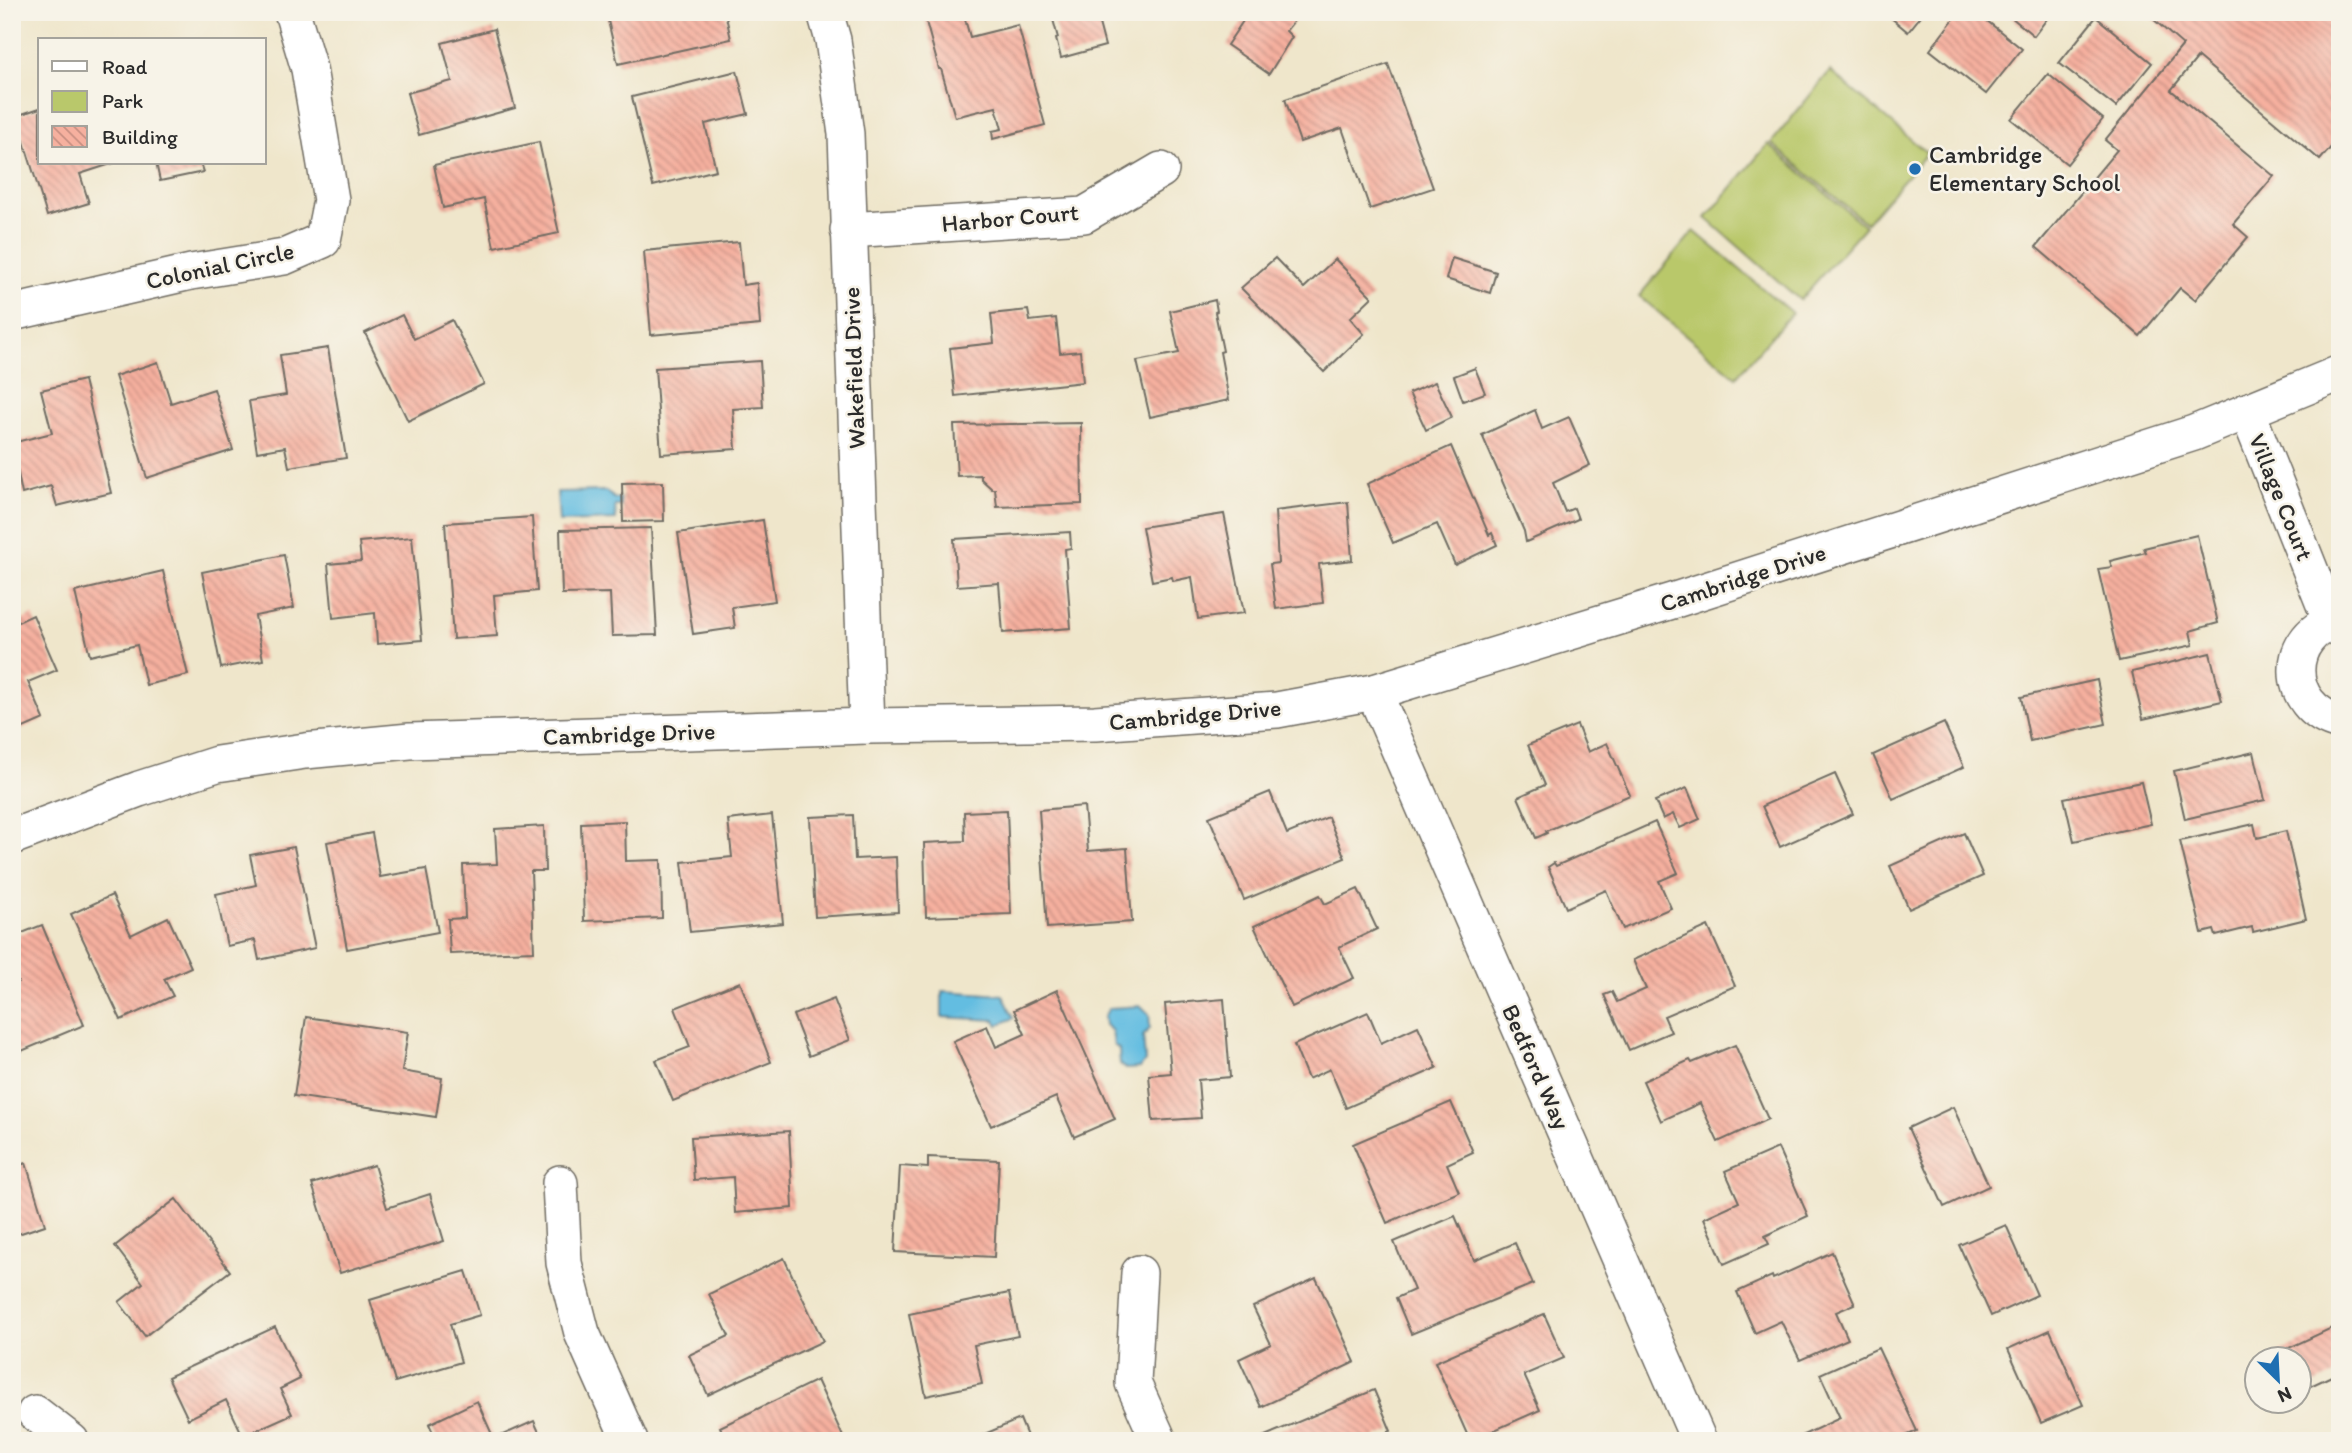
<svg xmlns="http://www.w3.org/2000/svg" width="2352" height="1453" font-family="Itim,sans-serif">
  <defs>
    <pattern id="building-back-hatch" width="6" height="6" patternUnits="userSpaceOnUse" patternTransform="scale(1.75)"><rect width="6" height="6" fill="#f6b09f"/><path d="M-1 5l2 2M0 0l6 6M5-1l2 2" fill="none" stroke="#c78f82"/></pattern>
  </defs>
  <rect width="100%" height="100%" fill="#f7f3e8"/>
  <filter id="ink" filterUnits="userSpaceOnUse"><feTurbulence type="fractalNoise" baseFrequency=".0143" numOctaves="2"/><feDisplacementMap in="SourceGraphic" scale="14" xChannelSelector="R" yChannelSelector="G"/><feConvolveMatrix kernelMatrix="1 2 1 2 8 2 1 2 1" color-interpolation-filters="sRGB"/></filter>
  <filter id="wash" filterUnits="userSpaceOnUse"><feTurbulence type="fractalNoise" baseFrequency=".00686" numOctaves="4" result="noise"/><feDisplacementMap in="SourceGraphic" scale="28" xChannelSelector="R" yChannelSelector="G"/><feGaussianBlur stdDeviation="1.57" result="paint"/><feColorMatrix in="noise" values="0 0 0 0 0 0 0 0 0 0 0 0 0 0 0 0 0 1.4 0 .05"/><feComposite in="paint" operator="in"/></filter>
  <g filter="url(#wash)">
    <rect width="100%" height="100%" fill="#efe6cb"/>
    <g fill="#b9c86b" stroke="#727a4b" stroke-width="2">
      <polygon points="1830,71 1927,153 1866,223 1771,143"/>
      <polygon points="1768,144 1865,226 1800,300 1706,218"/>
      <polygon points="1694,231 1792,313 1736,377 1639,296"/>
    </g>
    <g fill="#64bde1" stroke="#487486" stroke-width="2">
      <polygon points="606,491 615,499 620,498 621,506 615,506 616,520 559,522 557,492"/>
      <polygon points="942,991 1003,995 1014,1018 998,1025 995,1020 942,1017"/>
      <polygon points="1141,1006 1149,1014 1150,1028 1143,1036 1145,1061 1140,1068 1126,1069 1120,1064 1119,1049 1114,1045 1112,1031 1105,1025 1104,1016 1110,1008"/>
    </g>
    <g id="blocks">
      <g fill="url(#building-back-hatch)">
        <polygon points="606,12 725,12 731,39 618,64"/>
        <polygon points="946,12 963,12 970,37 1018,25 1045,125 993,139 992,131 1002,129 996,107 955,117 941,69 939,69 925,18"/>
        <polygon points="1051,12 1096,12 1105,46 1061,58 1056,39 1058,38"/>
        <polygon points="1249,12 1301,12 1286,31 1292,37 1269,74 1227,45"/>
        <polygon points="1884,12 1924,12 1908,32"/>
        <polygon points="1959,12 1976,12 2022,49 1986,94 1930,50"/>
        <polygon points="2005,12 2052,12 2034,36"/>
        <polygon points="2145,12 2340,12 2340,137 2320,160 2198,57 2171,90 2274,176 2233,224 2248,237 2195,300 2180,288 2140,336 2036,247 2117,150 2105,140 2183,45"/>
        <polygon points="2096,17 2152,63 2116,107 2059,63"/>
        <polygon points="494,29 515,108 419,135 407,93 452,81 442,43"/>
        <polygon points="1388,64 1433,188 1370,209 1342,128 1300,142 1285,99"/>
        <polygon points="737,71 748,114 705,124 716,170 653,186 632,97"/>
        <polygon points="2048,74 2103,119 2067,164 2011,119"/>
        <polygon points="40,108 40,163 114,163 80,174 89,203 47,216 16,116"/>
        <polygon points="539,142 559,233 494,247 484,199 443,208 434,165"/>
        <polygon points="156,163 200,163 203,172 160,181"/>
        <polygon points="739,242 743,285 757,283 760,325 651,335 644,251"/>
        <polygon points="1275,258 1304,288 1335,259 1372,297 1350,318 1364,334 1324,372 1241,288"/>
        <polygon points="1452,258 1496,272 1490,293 1446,279"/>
        <polygon points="1215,300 1217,311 1215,312 1223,351 1220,352 1229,400 1150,417 1137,361 1179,353 1170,311"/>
        <polygon points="1028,310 1030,321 1056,318 1060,353 1080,351 1083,382 955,396 950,348 994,343 991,314"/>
        <polygon points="402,315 414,339 452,320 484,384 408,421 365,333"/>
        <polygon points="328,348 346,458 289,467 285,447 257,452 249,401 286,395 280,355"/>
        <polygon points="760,361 763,407 733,409 736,449 661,454 655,368"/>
        <polygon points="158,362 171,403 214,389 233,450 147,478 115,376"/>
        <polygon points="1475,368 1485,393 1463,401 1454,376"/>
        <polygon points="84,380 111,493 57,506 51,486 22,494 12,443 52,433 41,390"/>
        <polygon points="1435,382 1452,417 1426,430 1409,393"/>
        <polygon points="1535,410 1542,429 1569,417 1590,465 1553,483 1565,512 1574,508 1578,519 1526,542 1524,531 1482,435"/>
        <polygon points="1081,423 1082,504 997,507 995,489 992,489 981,479 981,475 957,476 954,425"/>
        <polygon points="1451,446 1489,535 1492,533 1497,545 1455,565 1437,524 1393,543 1367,484"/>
        <polygon points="663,482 664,521 623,522 622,483"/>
        <polygon points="1348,502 1352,560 1319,564 1323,603 1276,609 1270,564 1278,563 1275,511"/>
        <polygon points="1224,514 1244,613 1198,619 1192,577 1173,581 1172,577 1152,581 1142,527"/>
        <polygon points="532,517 537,591 494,595 497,636 453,639 445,523"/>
        <polygon points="763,520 775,601 732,607 735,628 693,634 678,533"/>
        <polygon points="651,528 657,635 612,636 610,593 562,594 560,530"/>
        <polygon points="1070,532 1071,548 1065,549 1071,628 1003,633 999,583 957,586 954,539"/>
        <polygon points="2197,535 2218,623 2190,631 2193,645 2119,661 2098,569 2112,567 2110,561 2146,552 2144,548"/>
        <polygon points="412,537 422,640 377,644 375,613 333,618 328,564 361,561 359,542"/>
        <polygon points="284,555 294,608 255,616 263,660 221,668 202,572"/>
        <polygon points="163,571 188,675 146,685 137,645 90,656 75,592"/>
        <polygon points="12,615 16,623 33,615 57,670 28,682 44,719 12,733"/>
        <polygon points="2210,653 2222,701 2143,719 2132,672"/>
        <polygon points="2097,680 2106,724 2030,741 2021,697"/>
        <polygon points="1944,723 1964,767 1893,799 1873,755"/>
        <polygon points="1577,725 1588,752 1607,743 1630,795 1546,831 1547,833 1536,838 1518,797 1545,785 1528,745"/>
        <polygon points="2254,752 2265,800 2185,819 2174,771"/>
        <polygon points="1835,774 1853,814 1780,847 1762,806"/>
        <polygon points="2141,782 2151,824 2074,841 2064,798"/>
        <polygon points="1687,788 1700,819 1680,828 1673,814 1663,819 1655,801"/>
        <polygon points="1270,792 1287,834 1328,817 1345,858 1244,900 1209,817"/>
        <polygon points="1084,806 1088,851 1127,848 1132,922 1047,928 1039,810"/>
        <polygon points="1007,810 1011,914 926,917 924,843 965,841 964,812"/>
        <polygon points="772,815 783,923 690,932 682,862 732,857 728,820"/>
        <polygon points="853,815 855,859 896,857 898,912 815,917 810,817"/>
        <polygon points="625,821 626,861 661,860 662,918 584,921 581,823"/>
        <polygon points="1655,822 1678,873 1659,881 1671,908 1623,929 1606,890 1566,908 1548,867 1554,863 1556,866"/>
        <polygon points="2254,824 2257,838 2286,831 2306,919 2253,932 2252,927 2216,936 2214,930 2202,933 2180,841"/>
        <polygon points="544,826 545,871 531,871 534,951 450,954 448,919 465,918 463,865 497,864 495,829"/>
        <polygon points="372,833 380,877 426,869 438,932 347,949 327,842"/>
        <polygon points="1964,833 1983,876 1909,909 1890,866"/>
        <polygon points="294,847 315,948 259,960 255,940 227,946 216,894 256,885 250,855"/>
        <polygon points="1358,889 1377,929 1339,947 1354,978 1292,1007 1254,926 1320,895 1325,904"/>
        <polygon points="112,895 131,935 168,917 191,967 164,979 173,996 121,1020 71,914"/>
        <polygon points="42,925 84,1025 12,1055 12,984 18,982 12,967 12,937"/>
        <polygon points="1708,926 1735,986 1664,1016 1671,1032 1629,1050 1604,995 1612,992 1617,1002 1646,989 1633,960"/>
        <polygon points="740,982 771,1062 673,1101 656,1060 690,1047 675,1008"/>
        <polygon points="1057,990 1115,1119 1074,1137 1056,1097 991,1126 953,1041 987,1026 996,1047 1025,1034 1014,1010"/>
        <polygon points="834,999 850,1040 809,1056 793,1015"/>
        <polygon points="1224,999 1230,1077 1198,1080 1201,1118 1153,1121 1149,1075 1171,1073 1165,1004"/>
        <polygon points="1368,1012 1381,1043 1418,1026 1437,1068 1346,1108 1330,1069 1308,1079 1294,1045"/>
        <polygon points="306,1017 408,1032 402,1071 442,1078 436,1117 294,1096"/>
        <polygon points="1735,1045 1768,1119 1718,1142 1700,1103 1661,1121 1643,1081 1690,1060 1692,1063"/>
        <polygon points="1451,1102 1473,1152 1447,1164 1459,1192 1387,1223 1353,1144"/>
        <polygon points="1953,1107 1989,1186 1944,1207 1908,1128"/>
        <polygon points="789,1131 793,1208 735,1213 733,1177 694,1180 691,1137"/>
        <polygon points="1778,1148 1808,1216 1765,1236 1769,1244 1724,1264 1704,1218 1739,1202 1725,1171"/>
        <polygon points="928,1157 999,1160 994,1257 895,1252 900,1166 928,1168"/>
        <polygon points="26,1163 45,1225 12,1236 12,1168"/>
        <polygon points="374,1165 387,1208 430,1194 444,1241 340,1273 312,1184"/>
        <polygon points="176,1199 230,1271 145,1336 119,1302 143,1283 115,1246"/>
        <polygon points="1455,1216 1474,1260 1515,1243 1533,1284 1411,1334 1396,1298 1414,1290 1394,1242"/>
        <polygon points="2006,1225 2037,1295 1991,1316 1959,1245"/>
        <polygon points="1832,1252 1855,1304 1836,1312 1848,1339 1800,1360 1781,1321 1755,1333 1737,1292 1772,1276 1773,1279"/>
        <polygon points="784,1258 823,1341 708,1395 689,1355 729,1336 709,1294"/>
        <polygon points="466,1271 480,1315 450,1324 461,1362 395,1382 370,1300"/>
        <polygon points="1316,1278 1355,1362 1261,1407 1239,1359 1271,1344 1253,1307"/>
        <polygon points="1009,1293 1018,1336 974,1345 982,1384 926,1396 909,1314"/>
        <polygon points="1544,1314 1564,1358 1524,1375 1540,1410 1470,1441 1435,1362"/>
        <polygon points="2340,1324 2340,1372 2300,1391 2300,1358 2278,1358 2276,1354"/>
        <polygon points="275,1327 300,1379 280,1389 292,1414 243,1436 226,1400 188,1419 168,1377"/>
        <polygon points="2050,1330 2083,1405 2041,1423 2008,1349"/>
        <polygon points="1878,1348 1917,1431 1895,1441 1803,1441 1801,1436 1840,1418 1820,1374"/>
        <polygon points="817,1380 845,1441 727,1441 720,1427"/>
        <polygon points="1374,1390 1391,1431 1373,1438 1374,1441 1253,1441"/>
        <polygon points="477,1401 494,1439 534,1421 543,1441 437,1441 429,1424"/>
        <polygon points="1020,1419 1029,1441 968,1441"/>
        <polygon points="1070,1434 1073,1441 1053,1441"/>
      </g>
    </g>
  </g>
  <g filter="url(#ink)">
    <use href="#blocks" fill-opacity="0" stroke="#706c63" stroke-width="2"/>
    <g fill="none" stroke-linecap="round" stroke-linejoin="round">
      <defs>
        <g id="minor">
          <polyline points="825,12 833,40 846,134 867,726"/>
          <polyline points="848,230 1084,215 1161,170"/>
          <polyline points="12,313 191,272 284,257 323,240 331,200 309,69 292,12"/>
          <polyline points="2247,411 2331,622"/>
          <path d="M2340 620C2282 632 2283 709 2340 722"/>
          <polyline points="1374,692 1699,1441"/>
          <polyline points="12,837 139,789 217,764 305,751 410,741 867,726 1095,723 1277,710 1374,692 1672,601 2194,433 2340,373"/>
          <polyline points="560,1183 564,1263 582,1333 630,1441"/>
          <polyline points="1139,1273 1133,1383 1159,1441"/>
          <polyline points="35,1413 71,1441"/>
        </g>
      </defs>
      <use href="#minor" stroke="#706c63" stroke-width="38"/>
      <use href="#minor" stroke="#fff" stroke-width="35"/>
    </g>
  </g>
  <circle fill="#1f6fb2" stroke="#f7f3e8" stroke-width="2.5" cx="1915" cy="169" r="7"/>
  <g text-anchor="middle" stroke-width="5" stroke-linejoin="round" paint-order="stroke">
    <g font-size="24" fill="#2b2b2b" stroke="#f7f3e8" text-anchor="start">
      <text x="1929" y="163">Cambridge<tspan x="1929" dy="28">Elementary School</tspan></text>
    </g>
    <g font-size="24" fill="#2b2b2b" stroke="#f7f3e8">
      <text transform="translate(1010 218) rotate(-5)" y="8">Harbor Court</text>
      <text transform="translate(220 266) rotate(-12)" y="8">Colonial Circle</text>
      <text transform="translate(854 368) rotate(-92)" y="8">Wakefield Drive</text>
      <text transform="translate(2281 497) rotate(68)" y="8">Village Court</text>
      <text transform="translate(1743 578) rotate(-18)" y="8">Cambridge Drive</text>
      <text transform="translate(1195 715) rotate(-5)" y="8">Cambridge Drive</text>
      <text transform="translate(629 734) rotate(-2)" y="8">Cambridge Drive</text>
      <text transform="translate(1536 1067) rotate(66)" y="8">Bedford Way</text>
    </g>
  </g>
  <rect width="2352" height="1453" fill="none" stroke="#f7f3e8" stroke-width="42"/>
  <rect x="38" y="38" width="228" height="126" fill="#f7f3e8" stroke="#a5a39c" stroke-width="2"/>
  <rect x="52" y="61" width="35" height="10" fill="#ffffff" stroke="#a5a39c" stroke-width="2"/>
  <text x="102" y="74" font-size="21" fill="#2b2b2b">Road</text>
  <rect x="52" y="91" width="35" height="21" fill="#b9c86b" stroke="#a5a39c" stroke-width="2"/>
  <text x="102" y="108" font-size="21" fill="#2b2b2b">Park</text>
  <rect x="52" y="126" width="35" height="21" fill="url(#building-back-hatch)" stroke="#a5a39c" stroke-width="2"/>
  <text x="102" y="144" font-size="21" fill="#2b2b2b">Building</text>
  <g transform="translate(2278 1380) rotate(156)"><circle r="33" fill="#f7f3e8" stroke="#a5a39c" stroke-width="2"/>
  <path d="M0-5L12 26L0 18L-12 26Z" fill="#1f6fb2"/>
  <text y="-10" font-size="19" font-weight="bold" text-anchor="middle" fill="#2b2b2b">N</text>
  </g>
</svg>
